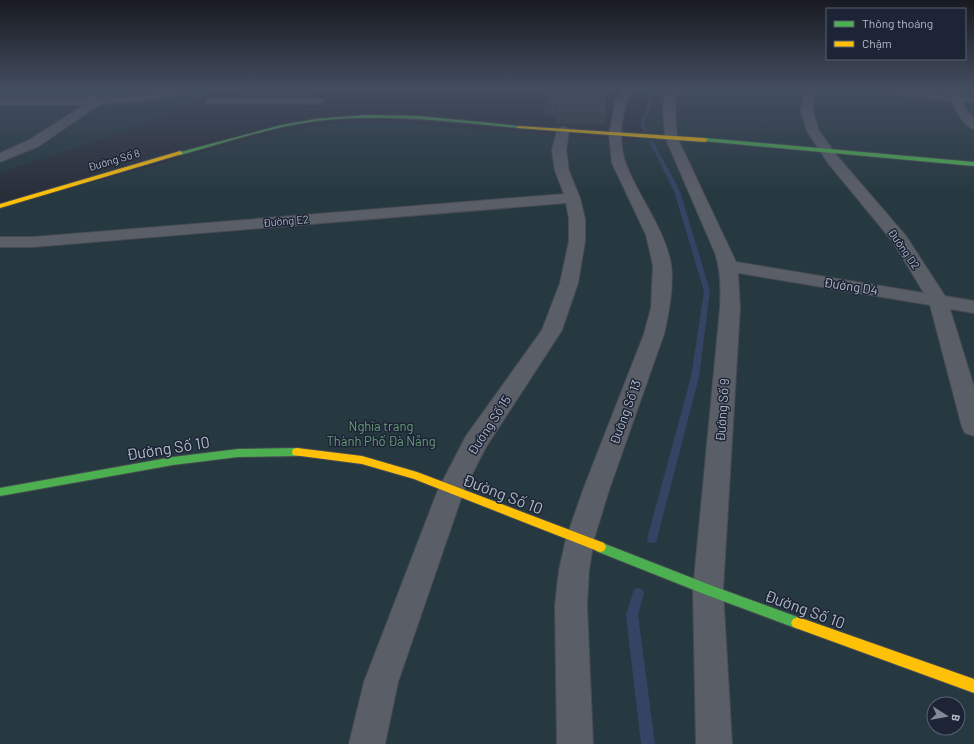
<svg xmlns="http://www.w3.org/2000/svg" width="974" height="744" font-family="Barlow,sans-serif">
  <rect width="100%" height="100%" fill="#292f3a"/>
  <g fill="#263940" fill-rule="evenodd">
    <polygon points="0,89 214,89 197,103 109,137 0,173"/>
    <path d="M660 89H974V744H0V208L256 137 321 125 387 122 631 142 641 138ZM934 704H958V728H934Z"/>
  </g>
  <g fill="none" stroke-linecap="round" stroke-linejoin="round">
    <g fill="#344464" fill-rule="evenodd">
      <polygon points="652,89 656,89 644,126 647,131 645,132 640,126"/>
      <polygon points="651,140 653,141 680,191 710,291 699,377 657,539 656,542 652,543 648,542 647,539 691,377 704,291 674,191 649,141"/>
      <polygon points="638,588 642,589 644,593 638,615 655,744 641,744 626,615 634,589"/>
    </g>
    <defs>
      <g id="lane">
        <polygon points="98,89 105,89 87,102 83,102 83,100"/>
        <polygon points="956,96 974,98 974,102 954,99 954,97"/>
      </g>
      <g id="street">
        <polygon points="175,89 196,89 195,91 144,101 100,104 39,146 0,162 0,153 29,140 84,105 0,105 0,99 120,97"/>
        <path d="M622 89H632C622 111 617 140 626 164 639 198 664 227 671 264 674 286 669 313 664 334L609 490 594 539 589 570 587 605 593 744H557L555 605 559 570 566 539 583 490 644 334 651 308 653 265 646 235 612 163 609 135 615 102Z"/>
        <path d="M670 89H680L676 99 675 108 677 137 736 262 924 293 893 242 828 163 807 131 801 111 804 98 809 89H819L814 98 813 111 819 131 838 157 906 236 945 296 974 301V313L950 309 974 387V436L965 433 962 427 930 305 738 273 740 308 723 590 732 744H696L693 590 720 308C721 289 721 271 715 253L665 137 663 108 664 99Z"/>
        <path d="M870 89H907L949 94 947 89H957L967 111 974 118V129C963 126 956 111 952 101L875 92Z"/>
        <polygon points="212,98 318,98 324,101 318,104 208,103 206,101"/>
        <polygon points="563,127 567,128 569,131 566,150 569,171 580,198 585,219 585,241 578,283 562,330 486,447 464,490 398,682 385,744 349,744 364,682 438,490 466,436 542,330 560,283 569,241 569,219 566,203 33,247 0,247 0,237 33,237 564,194 555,171 552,150 557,131 559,128"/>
      </g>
      <g id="fast">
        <path d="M367 115 418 116 519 126 521 127 519 128C452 122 383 113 316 121 269 127 225 143 180 155L177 153 282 125 316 119Z"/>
        <polygon points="705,138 974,162 974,166 703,141 702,140"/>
        <polygon points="297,448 301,449 302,452 301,455 297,456 238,457 173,465 0,496 0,488 173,457 238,449"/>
        <polygon points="600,542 710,585 803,619 805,623 803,627 798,629 704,594 596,551 594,547 596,543"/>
      </g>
      <g id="slow">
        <polygon points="519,126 705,138 708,140 705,142 517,128 517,127"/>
        <polygon points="180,151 182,152 182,154 0,208 0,204"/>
        <polygon points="297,448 362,456 417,472 604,543 606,547 604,551 600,552 414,479 362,464 293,455 292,452 293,449"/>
        <polygon points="798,617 974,679 974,693 793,627 791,623 793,619"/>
      </g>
    </defs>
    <use href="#lane" stroke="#464a52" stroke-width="2"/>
    <use href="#street" stroke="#464a52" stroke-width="2"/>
    <use href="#fast" stroke="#464a52" stroke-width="2"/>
    <use href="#slow" stroke="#464a52" stroke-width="2"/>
    <use href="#lane" fill="#5a5e67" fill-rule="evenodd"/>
    <use href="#street" fill="#5a5e67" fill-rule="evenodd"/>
    <use href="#fast" fill="#4caf50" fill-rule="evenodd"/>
    <use href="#slow" fill="#ffc107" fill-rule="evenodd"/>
  </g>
  <g fill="#383c44">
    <polygon points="238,89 341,89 317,90 311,96 240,95"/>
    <polygon points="544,89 606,89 606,114 605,125 557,123 557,117 545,117"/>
  </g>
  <polygon fill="#2e3137" points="310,89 317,89 317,90 311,96"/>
  <polygon fill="#41464f" stroke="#2e3137" points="545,89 606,89 606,114 557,112 558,106 546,106"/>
  <linearGradient id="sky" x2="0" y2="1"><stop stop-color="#171a20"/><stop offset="0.46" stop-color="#434d60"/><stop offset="1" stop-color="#434d60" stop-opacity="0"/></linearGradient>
  <rect width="974" height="193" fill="url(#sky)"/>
  <g text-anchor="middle" stroke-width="3" stroke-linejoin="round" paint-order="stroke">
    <g font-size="11" fill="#b3baca" stroke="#1c2435">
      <text transform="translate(114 160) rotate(-16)" y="4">Đường Số 8</text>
      <text transform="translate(286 221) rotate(-5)" y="4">Đường E2</text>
      <text transform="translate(904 249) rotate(55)" y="4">Đường D2</text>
    </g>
    <g font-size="13" fill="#b3baca" stroke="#1c2435">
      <text transform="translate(851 286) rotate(9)" y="5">Đường D4</text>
      <text transform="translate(722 410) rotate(-86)" y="5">Đường Số 9</text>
      <text transform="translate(625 412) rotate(-70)" y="5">Đường Số 13</text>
      <text transform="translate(489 425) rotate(-57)" y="5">Đường Số 15</text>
    </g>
    <g font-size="13" fill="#699d7a" stroke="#1c2435">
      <text x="381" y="431">Nghĩa trang<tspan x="381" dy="15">Thành Phố Đà Nẵng</tspan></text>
    </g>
    <g font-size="16" fill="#b3baca" stroke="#1c2435">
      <text transform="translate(168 448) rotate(-9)" y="6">Đường Số 10</text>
      <text transform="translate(503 494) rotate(21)" y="6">Đường Số 10</text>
      <text transform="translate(805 609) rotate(20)" y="6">Đường Số 10</text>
    </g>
  </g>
  <rect x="826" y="8" width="140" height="52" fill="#1c2435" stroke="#586071"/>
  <rect x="834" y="21" width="20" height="6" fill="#4caf50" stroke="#586071"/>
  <text x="862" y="28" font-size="12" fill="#b3baca">Thông thoáng</text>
  <rect x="834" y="41" width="20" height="6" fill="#ffc107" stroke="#586071"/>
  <text x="862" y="48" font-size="12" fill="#b3baca">Chậm</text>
  <g transform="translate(946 716) rotate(101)"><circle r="19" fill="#1c2435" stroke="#586071"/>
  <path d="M0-3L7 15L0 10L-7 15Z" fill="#838998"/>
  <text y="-6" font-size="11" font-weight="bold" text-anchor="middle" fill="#b3baca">B</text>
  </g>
</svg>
